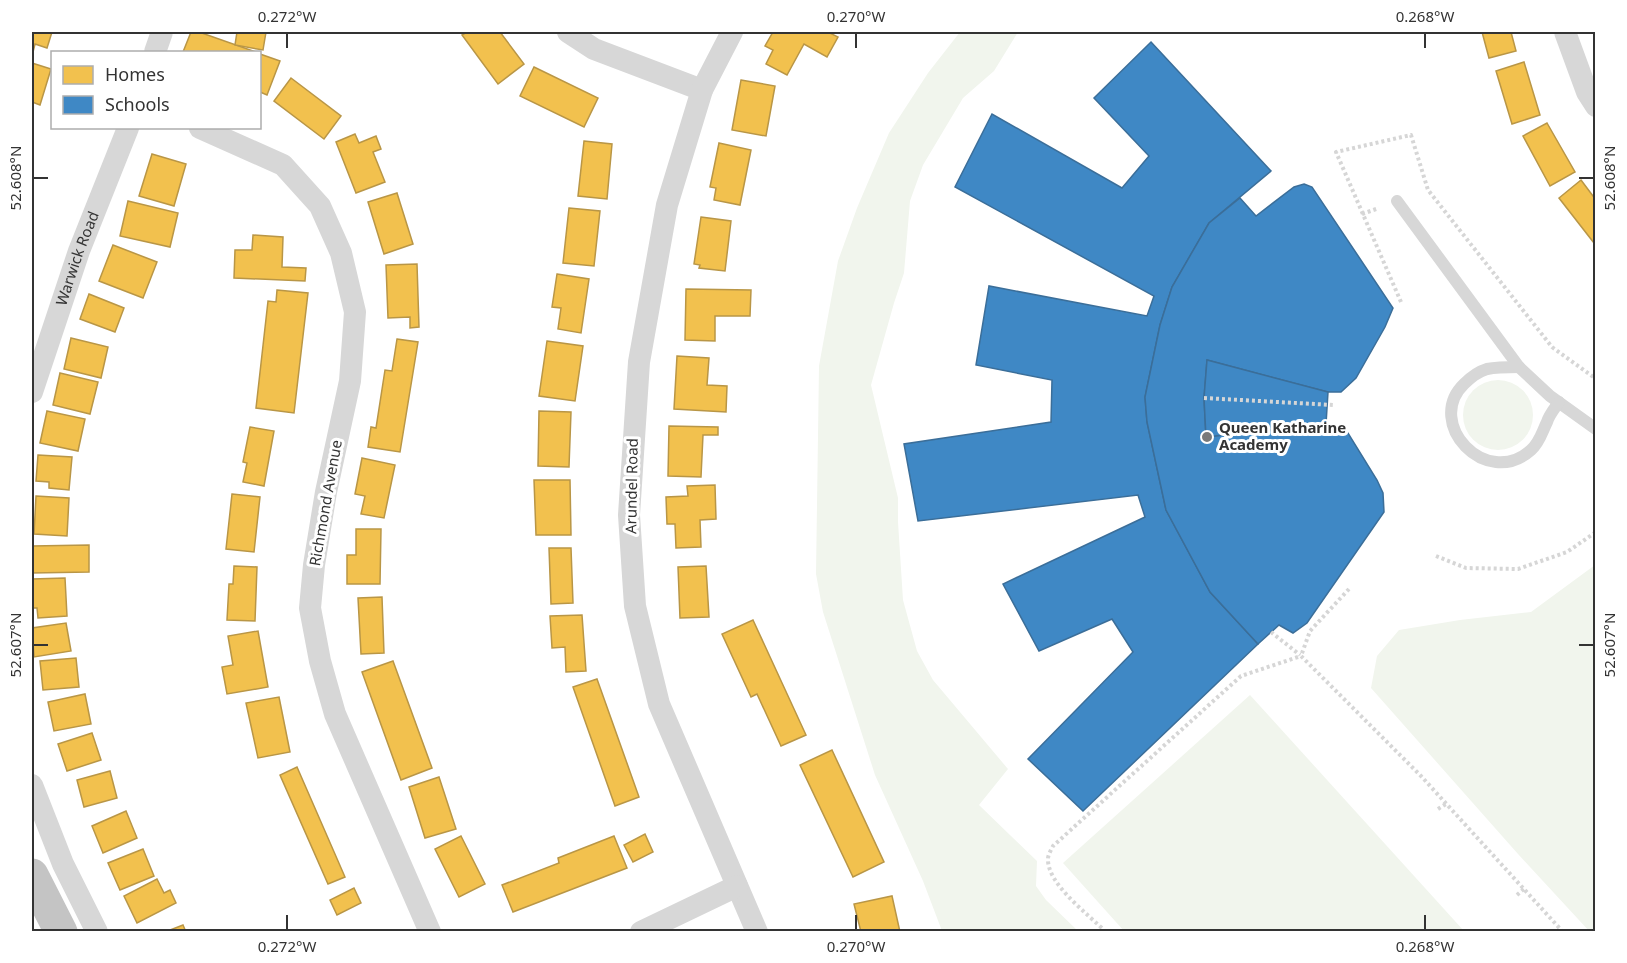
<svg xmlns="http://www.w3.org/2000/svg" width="1627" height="963" font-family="'Noto Sans',sans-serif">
  <rect width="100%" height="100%" fill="#fff"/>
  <g fill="#f1f5ed">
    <polygon points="960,32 1018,32 994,71 963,98 923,165 910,201 904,273 894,303 871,385 898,498 898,522 903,600 917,651 933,680 1008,769 979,805 1037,861 1036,886 1046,900 1078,931 942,931 923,881 875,775 823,612 816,574 819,366 838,261 857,208 889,133 928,73"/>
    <circle cx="1498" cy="415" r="35"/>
    <polygon points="1595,565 1596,931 1590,932 1518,854 1371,688 1377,656 1399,630 1460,620 1531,612"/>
    <polygon points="1250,695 1464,931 1124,931 1063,863"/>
  </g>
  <g fill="#f2c14e" stroke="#b99646" stroke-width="1.5">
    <polygon points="32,32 52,32 47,48 35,44 32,56"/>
    <polygon points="191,32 199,32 256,52 183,52"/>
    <polygon points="237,32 266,32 263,50 235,45"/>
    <polygon points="467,32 500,32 524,64 498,84 462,35"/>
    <polygon points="773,32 828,32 838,37 827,57 804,44 787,75 766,64 773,50 765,46"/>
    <polygon points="1482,32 1511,32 1516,51 1489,58"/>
    <polygon points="260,54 280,61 267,95 260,92"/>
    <polygon points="1524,62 1540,115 1512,124 1496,71"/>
    <polygon points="32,63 51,69 40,105 32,102"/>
    <polygon points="534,67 598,98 584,127 520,96"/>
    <polygon points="291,78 341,116 324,139 274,101"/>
    <polygon points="741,80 775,86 766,136 732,130"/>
    <polygon points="1547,123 1575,172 1550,186 1523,136"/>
    <polygon points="355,134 359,143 376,136 381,149 373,152 385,182 356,193 336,142"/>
    <polygon points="584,141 612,144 607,199 578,196"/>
    <polygon points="719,143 751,150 740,205 714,200 716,188 710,187"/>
    <polygon points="152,154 186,164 174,206 139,196"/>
    <polygon points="1581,180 1596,200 1596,242 1594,243 1559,198"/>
    <polygon points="397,193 413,244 384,254 368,202"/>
    <polygon points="128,201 178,213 170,247 120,236"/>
    <polygon points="569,208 600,211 594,266 563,263"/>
    <polygon points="701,217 731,221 725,271 699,268 700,265 694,264"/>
    <polygon points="253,235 283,237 282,267 306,268 305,281 234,278 235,250 252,250"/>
    <polygon points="113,245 157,262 143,298 99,281"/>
    <polygon points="417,264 419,327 410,328 410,317 388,318 386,265"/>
    <polygon points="557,274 589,279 581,333 558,329 561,308 552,307"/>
    <polygon points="686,289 751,290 750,316 715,316 715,341 685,340"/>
    <polygon points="277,290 308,293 294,413 256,408 268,301 276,302"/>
    <polygon points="89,294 124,308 115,332 80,319"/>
    <polygon points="71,338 108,347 101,378 64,369"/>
    <polygon points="397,339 418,342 400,452 368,447 371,427 376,428 385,370 392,371"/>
    <polygon points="547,341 583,346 575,401 539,396"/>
    <polygon points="677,356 709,358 707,385 727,386 726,412 674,409"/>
    <polygon points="60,373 98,382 90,414 53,405"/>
    <polygon points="47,411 85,419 78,451 40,443"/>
    <polygon points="539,411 571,412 569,467 538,466"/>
    <polygon points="669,426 718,427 718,435 703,435 701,477 668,476"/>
    <polygon points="250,427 274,431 264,486 243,482 247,463 243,462"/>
    <polygon points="38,455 72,457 69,490 49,488 49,482 36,481"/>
    <polygon points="362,458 395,465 384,518 361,514 365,496 355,494"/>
    <polygon points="534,480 570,480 571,535 536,535"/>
    <polygon points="715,485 716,519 700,520 701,547 676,548 675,524 667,524 666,497 688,496 687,486"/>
    <polygon points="232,494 260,497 254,552 226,549"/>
    <polygon points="36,496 69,498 67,536 34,534"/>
    <polygon points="356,529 381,529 380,584 347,584 347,555 356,555"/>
    <polygon points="89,545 89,572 32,573 32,546"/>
    <polygon points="549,548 571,548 573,603 551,604"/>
    <polygon points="234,566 257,567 255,621 227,620 229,584 233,584"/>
    <polygon points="706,566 709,617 680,618 678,567"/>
    <polygon points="65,578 67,616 38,618 37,608 32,608 32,579"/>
    <polygon points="382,597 384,653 361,654 358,598"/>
    <polygon points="582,615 586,671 566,672 565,647 552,648 550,616"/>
    <polygon points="753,620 806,735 781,746 757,694 751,697 722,634"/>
    <polygon points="66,623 71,651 34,657 32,628"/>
    <polygon points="258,631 268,687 227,694 222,667 233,665 228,636"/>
    <polygon points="76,658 79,687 43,690 40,661"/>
    <polygon points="393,661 432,768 401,780 362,672"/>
    <polygon points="597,679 639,797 615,806 573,687"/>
    <polygon points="85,694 91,724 54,731 48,702"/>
    <polygon points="279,697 290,752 258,758 246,703"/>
    <polygon points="92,733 101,760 67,771 58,744"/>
    <polygon points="832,750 884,862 853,877 800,765"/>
    <polygon points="297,767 345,877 328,884 280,775"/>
    <polygon points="110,771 117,798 84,807 77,780"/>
    <polygon points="439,777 456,829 425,838 409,787"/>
    <polygon points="126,811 137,838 103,853 92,826"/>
    <polygon points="645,834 653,852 633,862 624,845"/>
    <polygon points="461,836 485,884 459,897 435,849"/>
    <polygon points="614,836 627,868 513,912 502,885 559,863 558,858"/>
    <polygon points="143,849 154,876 120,890 108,863"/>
    <polygon points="157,879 164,893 170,890 176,903 137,923 124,896"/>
    <polygon points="354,888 361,903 337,915 330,900"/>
    <polygon points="892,896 900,932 861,932 854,904"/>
    <polygon points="183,925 186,932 165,932"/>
  </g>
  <g fill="#3f88c5" stroke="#3b6e99" stroke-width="1.5">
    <polygon points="1151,42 1271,171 1209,223 1172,287 1160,325 1145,397 1147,422 1166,510 1210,592 1258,644 1083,811 1028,759 1133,652 1112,619 1039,651 1003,584 1145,517 1138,495 918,521 904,444 1051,422 1052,380 976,365 989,286 1147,316 1154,296 955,187 992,114 1122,188 1149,156 1094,98"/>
    <polygon points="1304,184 1312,187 1393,308 1385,327 1356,378 1341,392 1328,392 1207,360 1204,398 1206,437 1326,424 1337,428 1348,433 1377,480 1383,493 1384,512 1307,623 1293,633 1279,625 1258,644 1210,592 1166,510 1147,422 1145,397 1160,325 1172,287 1209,223 1240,198 1256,216 1294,187"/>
    <polygon points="1207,360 1328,392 1326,424 1206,437 1204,398"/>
  </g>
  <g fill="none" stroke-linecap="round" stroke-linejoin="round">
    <g stroke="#d6d6d6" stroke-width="4" stroke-dasharray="3 3" stroke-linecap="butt">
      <polyline points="1362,214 1379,208"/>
      <polyline points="1401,302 1336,152 1411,135 1428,190 1552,347 1596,379"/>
      <polyline points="1204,398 1333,405"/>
      <polyline points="1436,556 1466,568 1518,569 1567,552 1596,532"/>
      <polyline points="1349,589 1310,631 1301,656 1421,776 1563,932"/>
      <polyline points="1271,632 1300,655"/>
      <polyline points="1438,809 1446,804"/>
      <polyline points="1517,895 1524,889"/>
      <path d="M1106 932C1089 915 1047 884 1048 859 1048 855 1051 850 1053 846L1241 676 1301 656"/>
    </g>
    <g stroke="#d7d7d7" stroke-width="12">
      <polyline points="1397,201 1519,367 1550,396 1596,429"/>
      <path d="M1519 367C1508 367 1497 367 1487 369 1477 372 1470 378 1464 384 1424 423 1486 490 1531 450 1540 442 1542 432 1547 422 1549 415 1555 408 1559 402"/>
    </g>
    <g stroke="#d7d7d7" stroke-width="22">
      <polyline points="568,32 594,49 702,90"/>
      <polyline points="732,32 702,90 667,205 639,362 629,515 635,606 659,704 757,932"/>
      <polyline points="1565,32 1587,92 1596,106"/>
      <polyline points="155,52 162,32"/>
      <polyline points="200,128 283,165 320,206 341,253 355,312 350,381 326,492 314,565 310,608 320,661 335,714 430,932"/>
      <path id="s1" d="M32 392 79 251 128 128"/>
      <polyline points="32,785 63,864 97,932"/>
      <polyline points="641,932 737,886"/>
    </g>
    <polyline stroke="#c4c4c4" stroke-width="33" points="32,875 61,932"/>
  </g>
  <path fill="none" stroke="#333" stroke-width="2" d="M287 33V48M856 33V48M1425 33V48M33 178H48M1579 178H1594M33 645H48M1579 645H1594M287 915V930M856 915V930M1425 915V930"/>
  <circle fill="#7a7a7a" stroke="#fff" stroke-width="2" cx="1207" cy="437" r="6"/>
  <g text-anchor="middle" stroke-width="6" stroke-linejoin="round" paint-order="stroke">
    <g font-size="15" fill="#333" stroke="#fff">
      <text dy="5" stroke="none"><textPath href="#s1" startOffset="141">Warwick Road</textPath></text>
      <text transform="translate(632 486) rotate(-89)" y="5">Arundel Road</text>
      <text transform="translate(326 503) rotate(-80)" y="5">Richmond Avenue</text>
    </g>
    <g font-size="15" font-weight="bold" fill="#333" stroke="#fff" text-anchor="start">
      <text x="1219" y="433">Queen Katharine<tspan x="1219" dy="17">Academy</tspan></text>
    </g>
  </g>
  <rect width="1627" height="963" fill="none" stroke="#ffffff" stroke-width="66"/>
  <rect x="51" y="51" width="210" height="78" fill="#ffffff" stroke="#adadad" stroke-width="1.5"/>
  <rect x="63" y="66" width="30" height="18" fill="#f2c14e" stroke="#adadad" stroke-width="1.5"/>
  <text x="105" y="81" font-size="18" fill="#333333">Homes</text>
  <rect x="63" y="96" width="30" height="18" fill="#3f88c5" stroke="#adadad" stroke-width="1.5"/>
  <text x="105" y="111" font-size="18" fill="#333333">Schools</text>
  <rect x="33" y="33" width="1561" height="897" fill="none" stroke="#333" stroke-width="2"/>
  <g font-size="15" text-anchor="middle" fill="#333">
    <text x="287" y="22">0.272°W</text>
    <text x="856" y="22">0.270°W</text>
    <text x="1425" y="22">0.268°W</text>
    <text transform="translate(16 178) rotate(-90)" y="5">52.608°N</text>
    <text transform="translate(1610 178) rotate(-90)" y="5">52.608°N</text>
    <text transform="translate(16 645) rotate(-90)" y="5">52.607°N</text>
    <text transform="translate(1610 645) rotate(-90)" y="5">52.607°N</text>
    <text x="287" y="952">0.272°W</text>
    <text x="856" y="952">0.270°W</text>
    <text x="1425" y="952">0.268°W</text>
  </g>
</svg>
